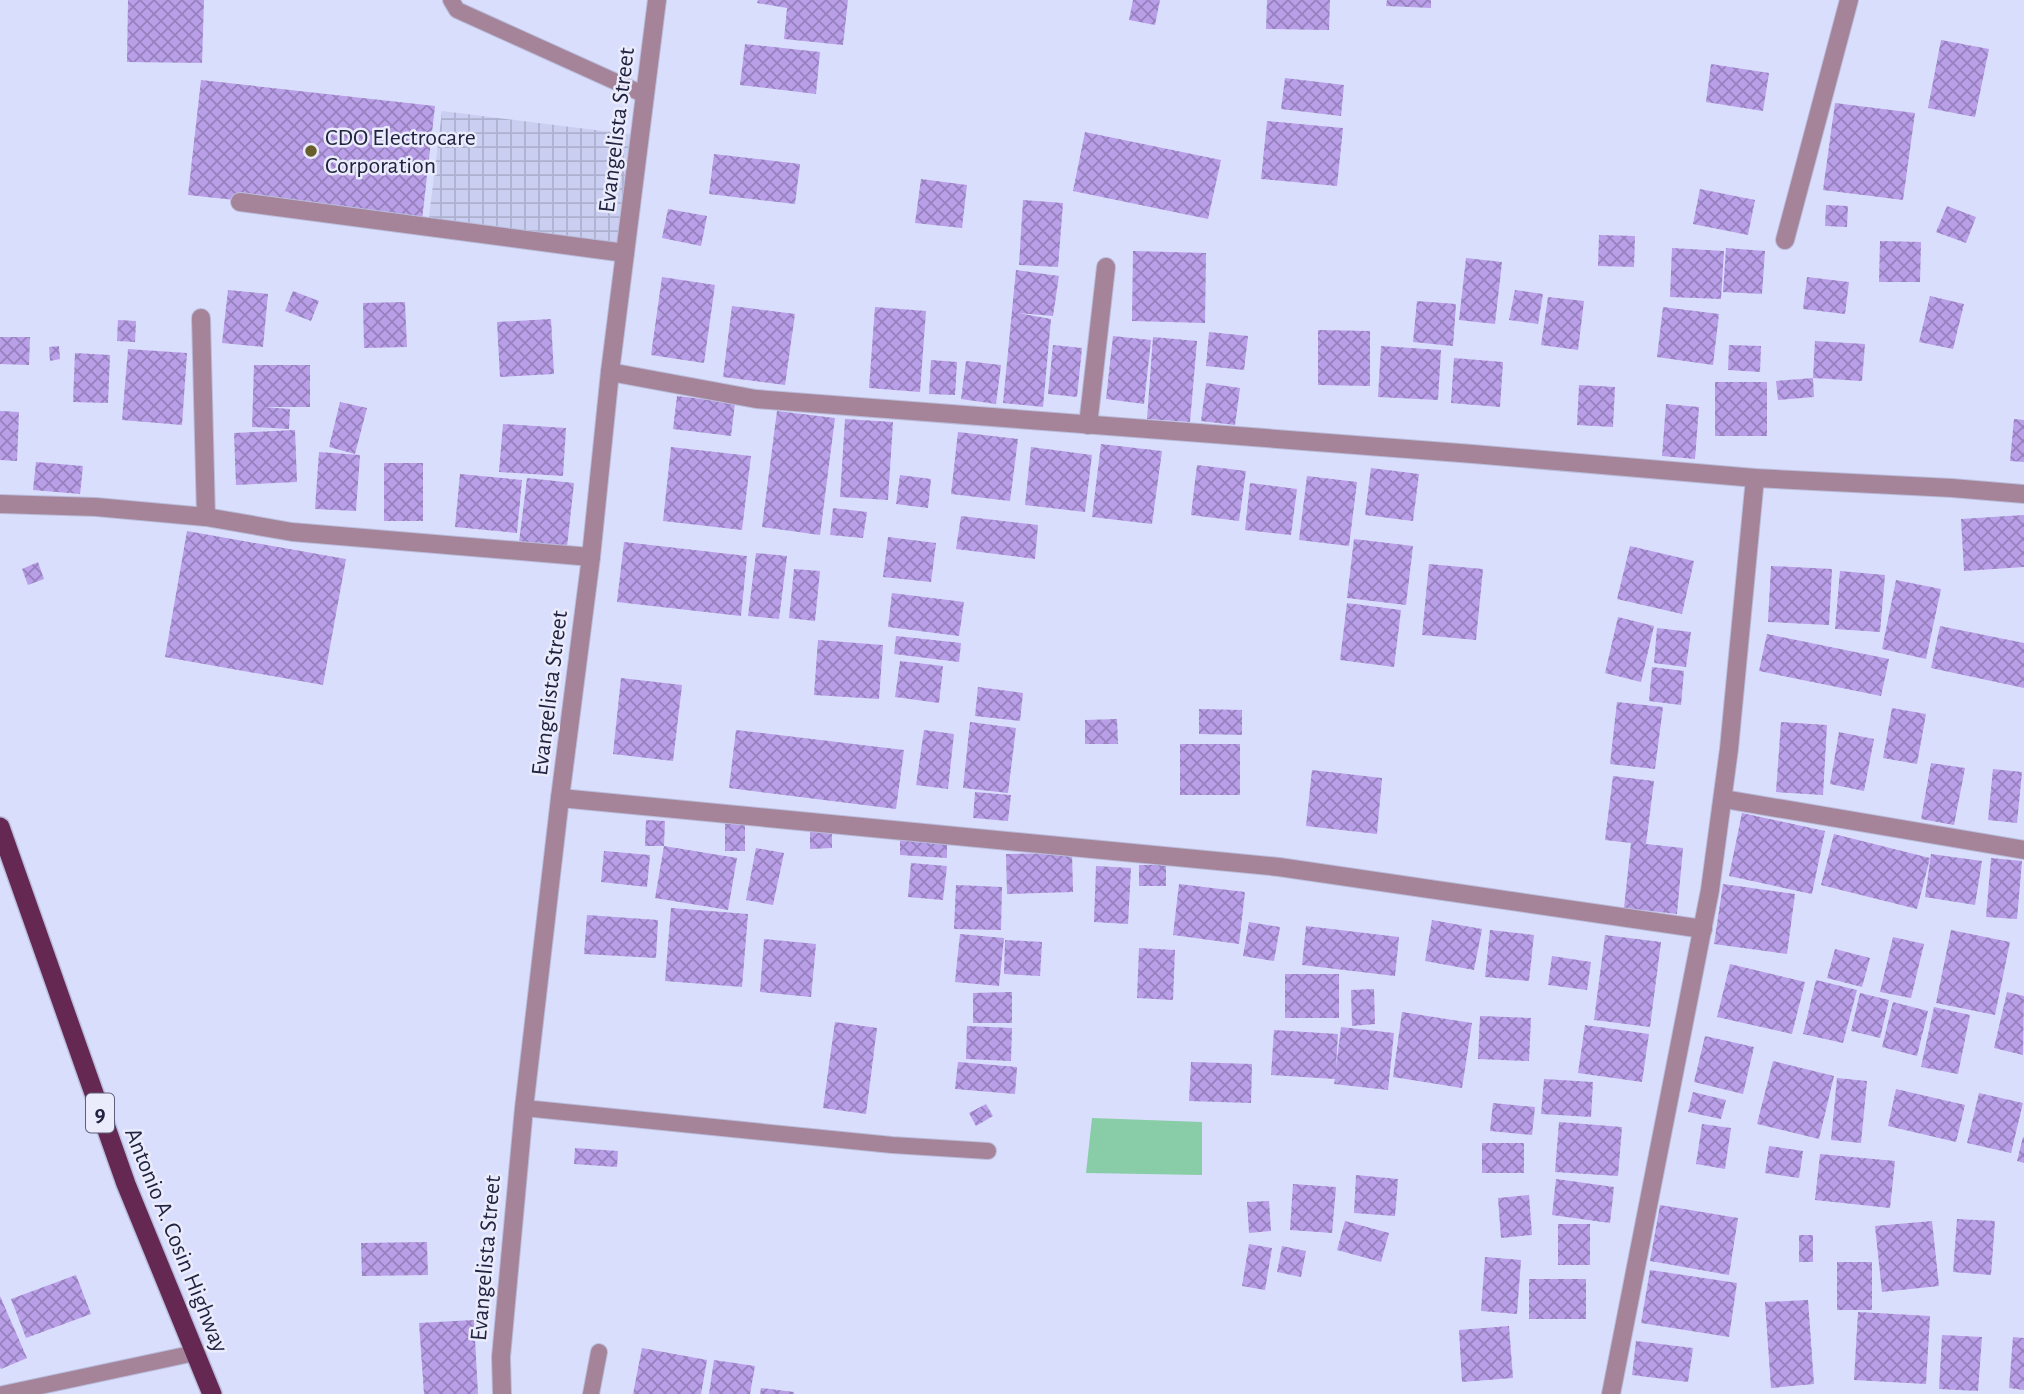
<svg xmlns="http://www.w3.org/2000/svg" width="2024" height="1394" font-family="'Alegreya Sans',sans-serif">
  <defs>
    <pattern id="industrial-grid" width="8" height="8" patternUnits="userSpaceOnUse" patternTransform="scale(1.75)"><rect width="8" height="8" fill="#cacef0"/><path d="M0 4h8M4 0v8" fill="none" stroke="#adb1cf"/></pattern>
    <pattern id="building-cross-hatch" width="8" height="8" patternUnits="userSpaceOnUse" patternTransform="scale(1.75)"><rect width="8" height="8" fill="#b99ee8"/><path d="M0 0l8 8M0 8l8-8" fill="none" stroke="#9680bd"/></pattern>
  </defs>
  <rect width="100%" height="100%" fill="#dadefd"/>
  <polygon fill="url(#industrial-grid)" points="442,111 636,135 622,249 428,225"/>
  <polygon fill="#88cda8" points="1092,1118 1202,1122 1202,1175 1086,1173"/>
  <g fill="url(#building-cross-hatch)">
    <polygon points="128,0 204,0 202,63 127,62"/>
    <polygon points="758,0 848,0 843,45 784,39 787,8 757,3"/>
    <polygon points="1133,0 1160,0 1155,25 1129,20"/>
    <polygon points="1267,0 1330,0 1329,30 1266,29"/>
    <polygon points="1387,0 1431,0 1431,8 1386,6"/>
    <polygon points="1941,40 1989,49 1975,117 1928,108"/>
    <polygon points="745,44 820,52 816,94 740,85"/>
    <polygon points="1711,64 1769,73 1763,111 1706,102"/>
    <polygon points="1285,78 1344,85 1341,116 1281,109"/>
    <polygon points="201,80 435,106 422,220 188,195"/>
    <polygon points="1835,103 1915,113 1903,200 1823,190"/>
    <polygon points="1267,121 1343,128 1337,186 1261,179"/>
    <polygon points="1085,132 1221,160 1208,219 1073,191"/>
    <polygon points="714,154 800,164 795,204 709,194"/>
    <polygon points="921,179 967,185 962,228 915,223"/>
    <polygon points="1700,189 1755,200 1748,235 1693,224"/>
    <polygon points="1023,200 1063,203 1058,267 1019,265"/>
    <polygon points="1826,205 1848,206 1847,227 1825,226"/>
    <polygon points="1947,206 1976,217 1966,243 1936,232"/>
    <polygon points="668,209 707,216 701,246 662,238"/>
    <polygon points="1599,235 1635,236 1634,267 1598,266"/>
    <polygon points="1880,241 1921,242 1920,282 1879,282"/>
    <polygon points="1672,248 1724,251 1721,299 1670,297"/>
    <polygon points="1726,248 1765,251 1762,294 1723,292"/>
    <polygon points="1133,251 1206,253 1205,323 1132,321"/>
    <polygon points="1466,258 1502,262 1495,324 1459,320"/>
    <polygon points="1016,270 1059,276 1053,316 1018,313 1051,319 1043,407 1003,403"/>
    <polygon points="662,277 715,285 704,363 651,355"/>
    <polygon points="1807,277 1849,282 1845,314 1803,309"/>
    <polygon points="228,290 268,294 263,347 222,343"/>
    <polygon points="1515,290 1543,294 1538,324 1509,320"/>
    <polygon points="293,291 319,301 311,321 285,311"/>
    <polygon points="1930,296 1964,304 1953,349 1919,342"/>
    <polygon points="1548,297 1584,301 1578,350 1541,345"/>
    <polygon points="1417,301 1456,304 1453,346 1413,342"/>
    <polygon points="405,302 407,347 364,348 363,303"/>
    <polygon points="732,306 795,314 785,385 723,377"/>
    <polygon points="875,307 926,311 920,392 869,388"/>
    <polygon points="1663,307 1719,314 1713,365 1657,357"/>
    <polygon points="551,319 554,374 500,377 497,322"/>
    <polygon points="118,320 136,321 135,342 117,341"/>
    <polygon points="1318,330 1370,331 1370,386 1318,385"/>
    <polygon points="1209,332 1248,336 1244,370 1206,366"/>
    <polygon points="1113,336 1151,340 1144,404 1106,399"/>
    <polygon points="0,337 30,337 29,365 0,364"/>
    <polygon points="1153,337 1197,341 1190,422 1147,419"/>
    <polygon points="1815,341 1865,344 1862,381 1813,378 1814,397 1778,400 1776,381 1813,378"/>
    <polygon points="1053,345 1082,348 1077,397 1048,394"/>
    <polygon points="1729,345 1761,346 1760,372 1728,370"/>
    <polygon points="59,346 60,359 50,361 49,347"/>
    <polygon points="1381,346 1441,350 1438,400 1378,397"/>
    <polygon points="128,349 187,353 182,425 122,420"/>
    <polygon points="75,353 110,355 108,403 73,402"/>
    <polygon points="1454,358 1503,362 1500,407 1451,403"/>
    <polygon points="931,360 957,362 955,395 929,394"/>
    <polygon points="966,361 1001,365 996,404 961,399"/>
    <polygon points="254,365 310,365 310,407 263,407 290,409 289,429 252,427"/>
    <rect x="1715" y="382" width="52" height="54"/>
    <polygon points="1206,383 1240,388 1235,425 1201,421"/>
    <polygon points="1579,385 1615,387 1613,427 1577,425"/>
    <polygon points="677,396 735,403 731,436 673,429"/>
    <polygon points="340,402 367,408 355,454 329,447"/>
    <polygon points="1666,404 1699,407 1695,459 1662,456"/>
    <polygon points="0,411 19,412 17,461 0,460"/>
    <polygon points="777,411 835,418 820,535 762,527"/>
    <polygon points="845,419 893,422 888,500 840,497"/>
    <polygon points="2014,419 2024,420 2024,462 2010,461"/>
    <polygon points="503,424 566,428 563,476 499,472"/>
    <polygon points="295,430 297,482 236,485 234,433"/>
    <polygon points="958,432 1018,439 1010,501 951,494"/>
    <polygon points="1101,444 1162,451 1152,524 1092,517"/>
    <polygon points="671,447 751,456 742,530 663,521"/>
    <polygon points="1031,447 1092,455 1085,512 1025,505"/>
    <polygon points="319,452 360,455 356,511 315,509"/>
    <polygon points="36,462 83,466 80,494 33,490"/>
    <rect x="384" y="463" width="39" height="58"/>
    <polygon points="1197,465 1246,471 1239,521 1191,515"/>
    <polygon points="1371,468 1419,474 1413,521 1365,515"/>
    <polygon points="460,474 522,480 517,533 455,527"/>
    <polygon points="900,475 931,479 928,508 896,504"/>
    <polygon points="1307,476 1357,482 1349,546 1299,540"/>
    <polygon points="527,478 574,483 567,547 519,542"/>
    <polygon points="1250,483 1297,489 1291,535 1245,530"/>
    <polygon points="833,508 867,512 863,538 830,535"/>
    <polygon points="2024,515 2024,567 1964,571 1961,519"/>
    <polygon points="961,516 1038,525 1035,559 956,549"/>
    <polygon points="187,531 346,559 323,685 165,657"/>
    <polygon points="888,537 936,543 931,582 883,577"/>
    <polygon points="1354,539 1413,546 1406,605 1347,598"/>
    <polygon points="624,542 747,556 741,616 617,602"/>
    <polygon points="1630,546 1694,561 1682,614 1617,599"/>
    <polygon points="756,553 787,556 779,619 748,616"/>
    <polygon points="38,562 44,579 28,585 22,569"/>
    <polygon points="1429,564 1483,569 1476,640 1422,635"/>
    <polygon points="1771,566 1832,569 1829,625 1768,622"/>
    <polygon points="794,569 820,571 815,621 789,618"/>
    <polygon points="1840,571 1885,575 1880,632 1835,629"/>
    <polygon points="1896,580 1941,589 1926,659 1882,649"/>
    <polygon points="892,593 964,602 959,636 888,627"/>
    <polygon points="1347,603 1401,610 1394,667 1340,660"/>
    <polygon points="1618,617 1654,626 1641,682 1605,673"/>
    <polygon points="1940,626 2024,643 2024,688 1931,668"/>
    <polygon points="1657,628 1691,632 1686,667 1654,663"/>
    <polygon points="1767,634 1889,659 1881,696 1759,671"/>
    <polygon points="896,636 961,643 959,662 894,654"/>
    <polygon points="818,640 883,645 879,699 814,695"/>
    <polygon points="900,661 943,666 939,703 895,697"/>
    <polygon points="1652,667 1684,671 1681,705 1649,701"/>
    <polygon points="621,678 682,685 673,761 613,754"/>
    <polygon points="978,687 1023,693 1020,721 975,716"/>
    <polygon points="1617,702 1663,707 1655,769 1610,764"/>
    <polygon points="1892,708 1926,714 1917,764 1883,758"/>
    <polygon points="1199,709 1242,710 1242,735 1199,734"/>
    <polygon points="1117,719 1118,744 1085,744 1085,720"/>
    <polygon points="970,722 1016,728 1008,793 963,788"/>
    <polygon points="1781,722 1827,725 1823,795 1776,792"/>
    <polygon points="736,730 904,750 896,809 729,788"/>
    <polygon points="924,730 954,734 948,789 916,785"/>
    <polygon points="1839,732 1874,739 1864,791 1830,784"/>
    <rect x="1180" y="744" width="60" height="51"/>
    <polygon points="1931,763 1965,768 1954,825 1921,819"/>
    <polygon points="1993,769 2022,772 2017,823 1988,820"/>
    <polygon points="1312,770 1382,778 1377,834 1306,826"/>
    <polygon points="1613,776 1654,781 1646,844 1683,848 1677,914 1624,908 1631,843 1605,840"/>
    <polygon points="975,792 1011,795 1008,821 973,818"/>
    <polygon points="1742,813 1825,831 1812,894 1729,876"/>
    <polygon points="646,820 665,821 664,846 645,846"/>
    <rect x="725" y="820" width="20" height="31"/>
    <polygon points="832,831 832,848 810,849 810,832"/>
    <polygon points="1834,834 1930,858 1917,909 1821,885"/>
    <polygon points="900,839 947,842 947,858 900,855"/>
    <polygon points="664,846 737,858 728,910 655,898"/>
    <polygon points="756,848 784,853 773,905 746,900"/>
    <polygon points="604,851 650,855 647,887 601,882"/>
    <polygon points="1072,853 1073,892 1007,894 1006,854"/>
    <polygon points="1931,854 1982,861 1975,905 1925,897"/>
    <polygon points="1991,858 2022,861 2017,919 1986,917"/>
    <polygon points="911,863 947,866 943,900 908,897"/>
    <rect x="1139" y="865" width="27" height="21"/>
    <polygon points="1096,866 1131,868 1128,924 1094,922"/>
    <polygon points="1179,884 1245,892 1239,944 1173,935"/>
    <polygon points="1723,884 1795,894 1787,954 1714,944"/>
    <polygon points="956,885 1002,887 1001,930 954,929"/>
    <polygon points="671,908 748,914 742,987 665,981"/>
    <polygon points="587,915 658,920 656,958 584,954"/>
    <polygon points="1432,920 1482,929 1474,970 1425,961"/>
    <polygon points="1249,922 1280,927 1274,961 1243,956"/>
    <polygon points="1306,926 1399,937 1395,976 1302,965"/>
    <polygon points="1490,930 1534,935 1529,981 1485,977"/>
    <polygon points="1951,930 2010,942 1995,1015 1936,1003"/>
    <polygon points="960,934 1004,938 999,986 955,982"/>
    <polygon points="1605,935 1661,942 1650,1027 1594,1020"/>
    <polygon points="1893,937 1924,944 1911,998 1880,992"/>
    <polygon points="764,939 816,944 811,997 760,992"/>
    <polygon points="1005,940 1042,942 1040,976 1004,974"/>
    <polygon points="1139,948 1175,950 1173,1000 1137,998"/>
    <polygon points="1835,949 1870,958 1862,987 1827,978"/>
    <polygon points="1552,956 1591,962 1587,990 1548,985"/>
    <polygon points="1730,964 1805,982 1792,1034 1717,1017"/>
    <rect x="1285" y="974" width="54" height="44"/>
    <polygon points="1816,980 1857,990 1843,1043 1803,1034"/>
    <polygon points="1374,989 1375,1024 1352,1026 1351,990"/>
    <polygon points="1012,992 1012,1023 973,1023 973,993"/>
    <polygon points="2007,992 2024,996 2023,1055 1994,1048"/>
    <polygon points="1860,993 1889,1000 1880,1038 1851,1031"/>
    <polygon points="1893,1002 1928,1011 1917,1056 1882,1047"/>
    <polygon points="1934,1007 1970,1015 1958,1074 1921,1067"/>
    <polygon points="1402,1012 1472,1023 1462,1088 1393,1077"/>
    <polygon points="1480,1016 1531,1018 1529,1061 1478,1059"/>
    <polygon points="835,1022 877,1028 866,1114 823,1108"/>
    <polygon points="1585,1025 1649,1034 1642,1082 1578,1073"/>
    <polygon points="967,1026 1012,1028 1011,1061 966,1059"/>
    <polygon points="1341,1027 1394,1033 1388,1090 1334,1084 1335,1079 1271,1075 1274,1030 1338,1034 1336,1068"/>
    <polygon points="1705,1036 1754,1047 1743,1094 1694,1082"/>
    <polygon points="1773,1061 1834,1076 1819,1139 1757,1124"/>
    <polygon points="958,1062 1017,1067 1015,1094 955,1089"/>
    <polygon points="1191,1062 1252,1064 1251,1103 1189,1101"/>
    <polygon points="1837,1078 1867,1081 1861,1143 1831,1140"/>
    <polygon points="1544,1079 1593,1082 1591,1117 1541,1114"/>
    <polygon points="1896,1089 1965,1105 1956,1142 1888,1126"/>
    <polygon points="1693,1092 1726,1100 1721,1119 1688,1112"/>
    <polygon points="1979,1093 2023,1103 2011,1153 1967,1143"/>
    <polygon points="1493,1103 1535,1107 1532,1135 1490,1131"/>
    <polygon points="986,1104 993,1116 976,1126 969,1113"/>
    <polygon points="1559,1122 1622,1127 1618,1176 1555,1172"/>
    <polygon points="1702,1124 1731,1128 1725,1169 1696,1164"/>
    <polygon points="2023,1137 2024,1137 2024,1163 2017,1161"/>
    <rect x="1482" y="1143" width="42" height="30"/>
    <polygon points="1769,1146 1803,1151 1799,1178 1765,1173"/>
    <polygon points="575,1148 618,1151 617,1167 574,1164"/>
    <polygon points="1820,1154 1895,1161 1890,1208 1815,1200"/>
    <polygon points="1356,1175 1398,1179 1395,1216 1354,1213"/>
    <polygon points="1556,1179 1614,1187 1610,1223 1552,1215"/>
    <polygon points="1293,1184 1336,1187 1332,1233 1290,1230"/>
    <polygon points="1529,1195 1532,1235 1501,1238 1498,1198"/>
    <polygon points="1269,1201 1271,1231 1249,1233 1247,1202"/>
    <polygon points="1660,1205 1738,1218 1729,1275 1650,1261"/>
    <polygon points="1957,1219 1995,1221 1991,1275 1953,1272"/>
    <polygon points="1345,1221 1389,1233 1381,1262 1337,1250"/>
    <polygon points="1932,1221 1939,1286 1882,1292 1875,1226"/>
    <rect x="1558" y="1224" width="32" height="41"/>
    <rect x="1799" y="1235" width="14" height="27"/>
    <polygon points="427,1242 428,1275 362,1276 361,1243"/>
    <polygon points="1249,1244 1272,1248 1265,1290 1242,1286"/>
    <polygon points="1282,1246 1306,1251 1301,1277 1277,1272"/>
    <polygon points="1485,1257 1521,1260 1517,1314 1481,1311"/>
    <rect x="1837" y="1262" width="35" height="48"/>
    <polygon points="1650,1270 1737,1283 1729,1337 1641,1323"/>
    <polygon points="76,1275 91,1314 26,1338 11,1299"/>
    <rect x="1529" y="1279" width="57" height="40"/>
    <polygon points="0,1296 27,1358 1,1369 0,1367"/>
    <polygon points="1808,1300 1814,1384 1771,1388 1765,1302"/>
    <polygon points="1858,1312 1930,1316 1926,1384 1854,1380"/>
    <polygon points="474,1320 478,1394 424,1394 419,1323"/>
    <polygon points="1509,1326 1513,1378 1462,1382 1459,1330"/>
    <polygon points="1942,1335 1982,1337 1978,1391 1939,1389"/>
    <polygon points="2013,1337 2024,1338 2024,1390 2009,1388"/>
    <polygon points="1636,1341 1693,1348 1688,1382 1632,1375"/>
    <polygon points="642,1348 707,1360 701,1394 633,1394"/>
    <polygon points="714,1360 755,1366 750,1394 709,1394"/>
    <polygon points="761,1388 794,1392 794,1394 760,1394"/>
  </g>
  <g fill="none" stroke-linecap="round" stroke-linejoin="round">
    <defs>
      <g id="service">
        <polyline points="451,0 457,10 645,95"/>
        <polyline points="524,1108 892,1145 988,1151"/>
        <polyline points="3,1394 195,1353"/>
        <polyline points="591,1394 599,1352"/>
      </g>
      <g id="minor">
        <polyline points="240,202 625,253"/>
        <polyline points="1785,240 1849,0"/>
        <polyline points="201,318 206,517"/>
        <polyline points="610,372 756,399 1473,454 1755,478 1952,488 2024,494"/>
        <polyline points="1088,425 1106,267"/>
        <polyline points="0,504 96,507 206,517 292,532 591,557"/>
        <polyline points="560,798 1279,867 1703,929"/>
        <polyline points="1724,799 2024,850"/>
        <polyline points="1611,1394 1710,890 1729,749 1755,478"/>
      </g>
      <polyline id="tertiary" points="502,1394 501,1357 524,1108 560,798 591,557 610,372 657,0"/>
      <polyline id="trunk" points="0,827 126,1184 212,1394"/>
    </defs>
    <use href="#service" stroke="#b9bcdb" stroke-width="18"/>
    <use href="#minor" stroke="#b9bcdb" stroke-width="20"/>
    <use href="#tertiary" stroke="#b9bcdb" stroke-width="20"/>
    <use href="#trunk" stroke="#b9bcdb" stroke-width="22"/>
    <use href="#service" stroke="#a58499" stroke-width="16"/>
    <use href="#minor" stroke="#a58499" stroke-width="18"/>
    <use href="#tertiary" stroke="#a58499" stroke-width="18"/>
    <use href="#trunk" stroke="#642852" stroke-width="19"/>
  </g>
  <circle fill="#675e2b" stroke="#eaecfc" stroke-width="2.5" cx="311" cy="151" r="7"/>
  <g text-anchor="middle" stroke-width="5" stroke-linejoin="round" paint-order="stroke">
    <rect fill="#eaecfc" stroke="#5e5f78" stroke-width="2" x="86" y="1093.5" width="28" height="39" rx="5"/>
    <g font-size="23" font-weight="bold" fill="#222340">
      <text x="100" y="1121">9</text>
    </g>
    <g font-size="24" fill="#222340" stroke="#eaecfc">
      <text transform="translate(616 130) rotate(-83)" y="8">Evangelista Street</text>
      <text transform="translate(549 693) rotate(-83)" y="8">Evangelista Street</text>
      <text transform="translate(177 1240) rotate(68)" y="8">Antonio A. Cosin Highway</text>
      <text transform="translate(485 1258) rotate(-85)" y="8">Evangelista Street</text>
    </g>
    <g font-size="24" fill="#222340" stroke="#eaecfc" text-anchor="start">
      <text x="325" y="145">CDO Electrocare<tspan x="325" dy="28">Corporation</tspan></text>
    </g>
  </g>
</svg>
